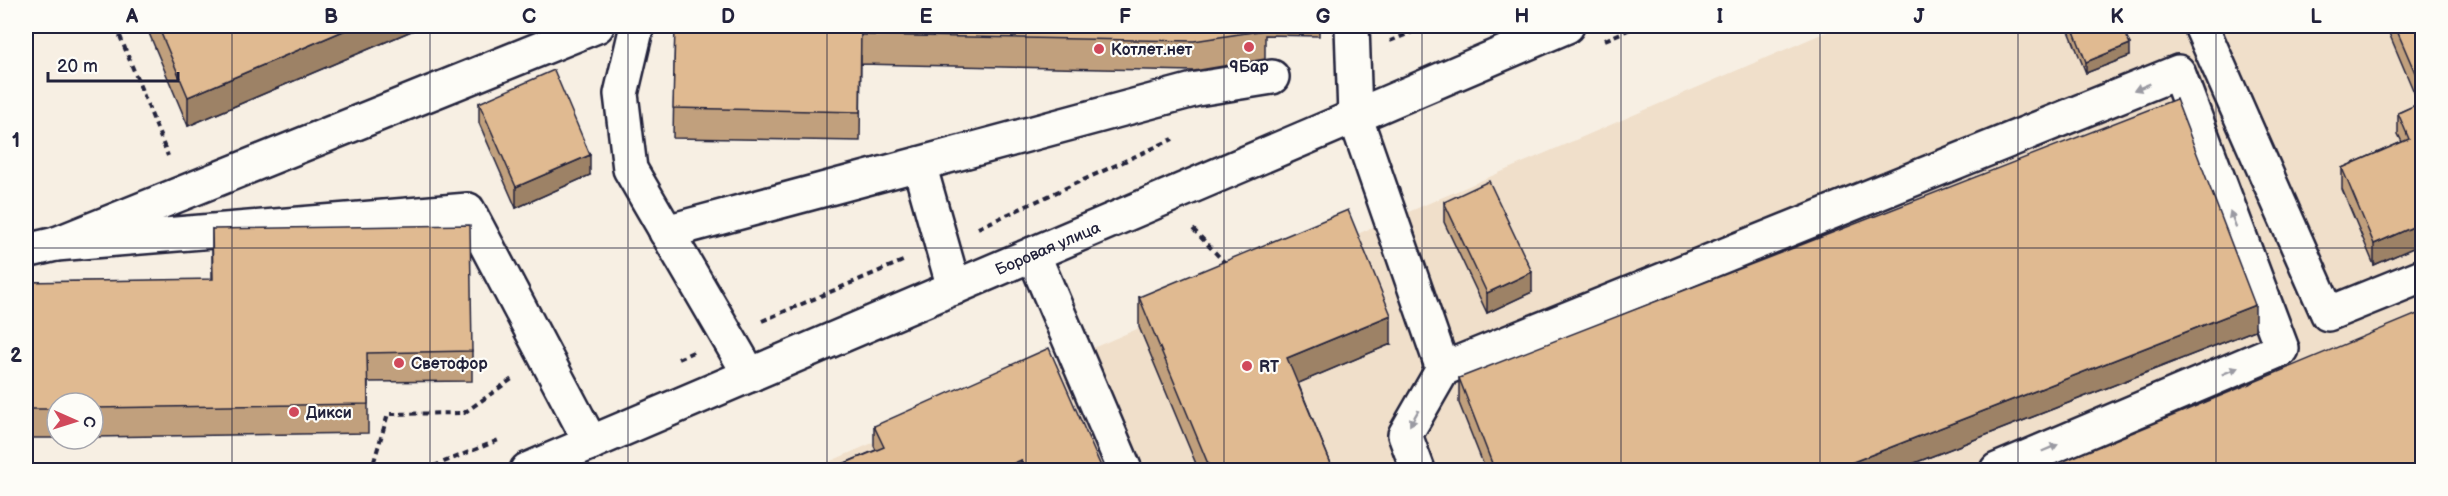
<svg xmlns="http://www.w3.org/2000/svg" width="2448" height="496" font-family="'Balsamiq Sans',sans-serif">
  <rect width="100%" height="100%" fill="#f7efe3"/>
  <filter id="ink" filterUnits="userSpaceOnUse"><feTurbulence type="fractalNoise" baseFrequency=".0167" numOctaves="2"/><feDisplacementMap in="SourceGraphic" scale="12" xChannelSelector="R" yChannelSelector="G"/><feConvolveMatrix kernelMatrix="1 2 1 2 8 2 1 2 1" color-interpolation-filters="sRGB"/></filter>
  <g filter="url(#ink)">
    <polygon fill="#f0dfca" points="1840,26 2422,26 2422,470 810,470"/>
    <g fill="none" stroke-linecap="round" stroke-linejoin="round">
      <defs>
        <g id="minor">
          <polyline points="637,26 621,94 630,169 750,375"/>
          <polyline points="1352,26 1355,116 1443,369"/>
          <polyline points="2201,26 2328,314 2422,276"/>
          <polyline points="919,164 954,288"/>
          <polyline points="666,232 1197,89 1272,77"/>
          <polyline points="56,244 468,210 591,443"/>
          <polyline points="26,251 56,244 597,26"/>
          <polyline points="1033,254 1125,470"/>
          <path id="s1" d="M527 470 1567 26"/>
          <polyline points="1418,470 1405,435 1443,369 2178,72 2282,349 1997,470"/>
        </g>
      </defs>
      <use href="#minor" stroke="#22223b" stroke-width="38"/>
      <g stroke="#22223b" stroke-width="4" stroke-dasharray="6 4.5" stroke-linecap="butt">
        <polyline points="116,26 168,156"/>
        <polyline points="1605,40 1637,26"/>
        <polyline points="1390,41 1427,26"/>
        <polyline points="978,228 1173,139"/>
        <polyline points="1193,229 1227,265"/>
        <polyline points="762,321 905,260"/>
        <polyline points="678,359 693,352"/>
        <polyline points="210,470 372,468 388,414 464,413 512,379"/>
        <polyline points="424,470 499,440"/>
      </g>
      <use href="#minor" stroke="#fdfcf7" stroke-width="33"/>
    </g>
    <g fill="#c1a07d" stroke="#22223b" stroke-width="1.5">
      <polygon points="146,26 423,26 188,126"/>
      <polygon points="675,26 1319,26 1319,36 1265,35 1265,59 1194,71 861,64 861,55 860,141 673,138"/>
      <polygon points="2067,26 2122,26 2130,56 2086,73"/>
      <polygon points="2386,26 2422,26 2422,244 2374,265 2342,189 2342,168 2402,142 2398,134 2398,113 2419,104"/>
      <polygon points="479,103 590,175 516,208 479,123"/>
      <polygon points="1444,202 1532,292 1487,313 1444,222"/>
      <polygon points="212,229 472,351 472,381 368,382 368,433 93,437 93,403 57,403 57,438 26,438 26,282 212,280"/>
      <polygon points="1139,297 1391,344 1298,383 1334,471 1199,471 1139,327"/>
      <polygon points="2255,330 1894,471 1486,471 1459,403 1459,378"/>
      <polygon points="874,426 1103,471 826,471 876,450 874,446"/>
    </g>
    <g fill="#9d8266" stroke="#22223b" stroke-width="1.5">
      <polygon points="355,26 423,26 188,126 188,97"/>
      <polygon points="2130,44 2130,56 2086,73 2086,62"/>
      <polygon points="590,155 590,175 516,208 516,187"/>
      <polygon points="2422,223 2422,244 2374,265 2374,244"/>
      <polygon points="1532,272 1532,292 1487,313 1487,293"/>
      <polygon points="2255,305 2255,330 1894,471 1830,471"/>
      <polygon points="1391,315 1391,344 1287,388 1287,358"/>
      <polygon points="1021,460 1021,471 996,471"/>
      <polygon points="2422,462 2422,471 2402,471"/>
    </g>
    <g fill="#e0ba91" stroke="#22223b" stroke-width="1.5">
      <polygon points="158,26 355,26 188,97"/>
      <polygon points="675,26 861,26 860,112 673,108"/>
      <polygon points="861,26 1265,26 1265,30 1194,41 861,35"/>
      <polygon points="2072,26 2122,26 2130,44 2086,62"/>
      <polygon points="2395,26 2422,26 2422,89"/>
      <polygon points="554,70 590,155 516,187 479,103"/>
      <polygon points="2176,99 2255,305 1830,471 1495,471 1459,378"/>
      <polygon points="2422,102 2422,223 2374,244 2342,168 2409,139 2398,113"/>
      <polygon points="1489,181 1532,272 1487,293 1444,202"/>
      <polygon points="1348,210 1391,315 1287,358 1334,471 1211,471 1139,297"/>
      <polygon points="470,225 472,351 367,353 368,404 93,408 93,403 57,403 57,409 26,409 26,282 213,279 212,229"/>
      <polygon points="2422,312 2422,462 2402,471 2040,471"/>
      <polygon points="1049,348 1103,471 1026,471 1021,460 996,471 826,471 884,447 874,426"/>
    </g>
    <defs><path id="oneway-solid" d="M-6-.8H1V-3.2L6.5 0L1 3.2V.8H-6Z" transform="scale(1.5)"/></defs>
    <g fill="#9a9aa2">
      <use href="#oneway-solid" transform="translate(2142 87) rotate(158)"/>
      <use href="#oneway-solid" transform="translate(2233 219) rotate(-111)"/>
      <use href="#oneway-solid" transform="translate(2230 371) rotate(-23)"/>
      <use href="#oneway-solid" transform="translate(1414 418) rotate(120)"/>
      <use href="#oneway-solid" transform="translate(2050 448) rotate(-23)"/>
    </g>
  </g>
  <path fill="none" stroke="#22223b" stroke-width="1.5" stroke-opacity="0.55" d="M232 26V470M430 26V470M628 26V470M827 26V470M1026 26V470M1224 26V470M1422 26V470M1621 26V470M1820 26V470M2018 26V470M2216 26V470M26 248H2422"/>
  <g fill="#d1495b" stroke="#fdfcf7" stroke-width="2">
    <circle cx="1249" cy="47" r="6"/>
    <circle cx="1099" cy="49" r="6"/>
    <circle cx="399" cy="363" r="6"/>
    <circle cx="1247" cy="366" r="6"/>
    <circle cx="294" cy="412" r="6"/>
  </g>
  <g text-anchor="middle" stroke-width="4.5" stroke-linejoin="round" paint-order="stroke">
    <g font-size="16" font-weight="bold" fill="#22223b" stroke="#fdfcf7" text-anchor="start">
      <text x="1111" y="55">Котлет.нет</text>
      <text x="1249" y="72" text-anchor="middle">9Бар</text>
      <text x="411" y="369">Светофор</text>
      <text x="1259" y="372">RT</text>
      <text x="306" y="418">Дикси</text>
    </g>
    <g font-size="16" fill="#22223b" stroke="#fdfcf7">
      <text dy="6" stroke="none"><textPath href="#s1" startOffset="566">Боровая улица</textPath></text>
    </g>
  </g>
  <rect width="2448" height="496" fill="none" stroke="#fdfcf7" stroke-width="66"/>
  <g transform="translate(75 421) rotate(93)"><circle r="28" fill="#fdfcf7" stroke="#a5a5ac" stroke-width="1.5"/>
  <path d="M0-4.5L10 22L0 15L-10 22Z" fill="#d1495b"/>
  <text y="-9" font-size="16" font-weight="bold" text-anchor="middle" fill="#22223b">С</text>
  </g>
  <path d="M48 72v9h130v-9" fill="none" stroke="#22223b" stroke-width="3"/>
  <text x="57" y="72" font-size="18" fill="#22223b" stroke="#fdfcf7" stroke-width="4.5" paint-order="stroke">20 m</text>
  <rect x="33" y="33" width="2382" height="430" fill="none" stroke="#22223b" stroke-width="2"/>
  <g font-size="20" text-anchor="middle" font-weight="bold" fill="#22223b">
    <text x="132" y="23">A</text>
    <text x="331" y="23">B</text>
    <text x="529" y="23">C</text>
    <text x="728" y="23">D</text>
    <text x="926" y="23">E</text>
    <text x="1125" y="23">F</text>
    <text x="1323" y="23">G</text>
    <text x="1522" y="23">H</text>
    <text x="1720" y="23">I</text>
    <text x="1919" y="23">J</text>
    <text x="2117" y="23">K</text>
    <text x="2316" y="23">L</text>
    <text x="16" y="147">1</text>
    <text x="16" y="362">2</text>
  </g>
</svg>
